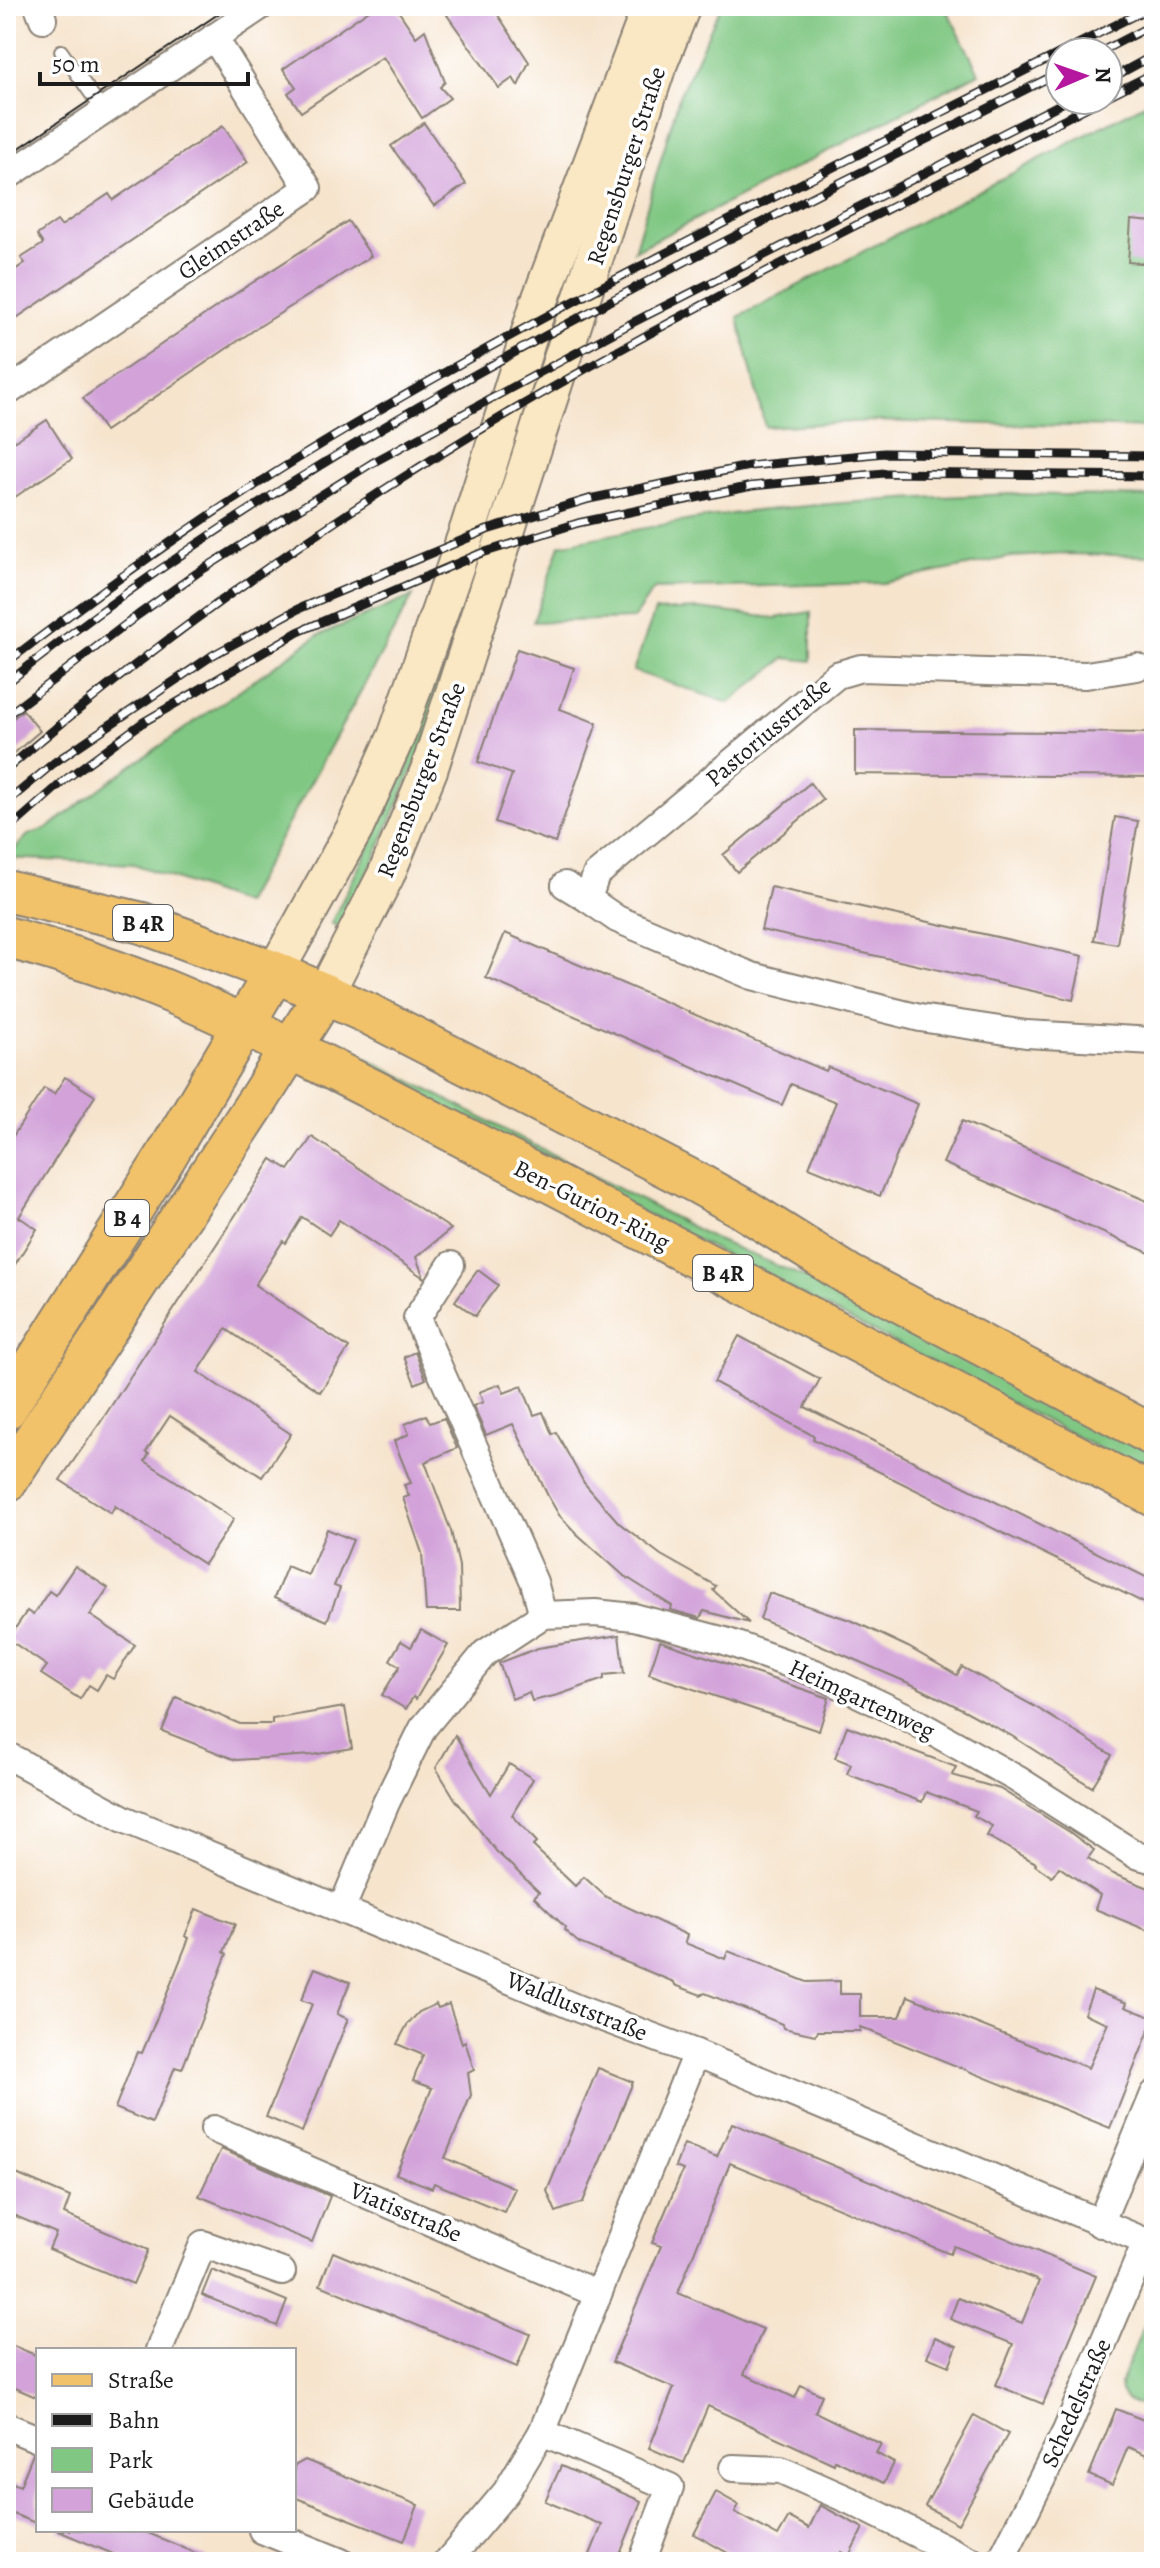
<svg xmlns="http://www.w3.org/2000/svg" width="1160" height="2568" font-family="Alegreya,serif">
  <rect width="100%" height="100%" fill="#fff"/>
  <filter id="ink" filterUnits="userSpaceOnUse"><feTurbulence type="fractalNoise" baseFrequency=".0125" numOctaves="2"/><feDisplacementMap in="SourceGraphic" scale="16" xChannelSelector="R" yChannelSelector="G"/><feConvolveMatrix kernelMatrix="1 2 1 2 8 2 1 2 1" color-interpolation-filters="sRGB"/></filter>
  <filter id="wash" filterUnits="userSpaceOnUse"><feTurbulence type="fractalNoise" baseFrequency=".006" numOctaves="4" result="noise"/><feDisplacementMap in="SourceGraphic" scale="32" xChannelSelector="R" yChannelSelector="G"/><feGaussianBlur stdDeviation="1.8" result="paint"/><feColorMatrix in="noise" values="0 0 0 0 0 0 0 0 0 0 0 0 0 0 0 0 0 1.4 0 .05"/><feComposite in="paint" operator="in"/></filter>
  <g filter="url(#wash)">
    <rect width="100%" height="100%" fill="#f6e4cd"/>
    <g fill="#80c783" stroke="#4e7250" stroke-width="2">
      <polygon points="721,6 945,6 979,73 634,251 680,94"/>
      <polygon points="1154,99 1154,428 870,421 765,427 738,317"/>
      <polygon points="550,308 564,312 425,742 343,930 331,923 406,772"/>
      <path d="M1012 494 1154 497V556L1066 554 1011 557 884 583 654 589 633 619 533 622 560 545C628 531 697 517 766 510 848 501 930 497 1012 494Z"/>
      <polygon points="413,596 244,904 134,864 6,858 28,835 48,828 110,781 317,636"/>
      <polygon points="699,609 775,618 811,612 811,661 785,658 729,703 633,671 655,611"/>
      <polygon points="353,1051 717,1240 882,1310 1154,1452 1154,1477 348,1060"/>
      <path d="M1154 2301V2411C1140 2405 1119 2402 1120 2384Z"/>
    </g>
    <g id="blocks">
      <g fill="#d2a2d9">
        <polygon points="375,6 395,6 416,37 425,30 445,82 440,87 450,98 422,118 383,57 301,112 288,93 296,87 283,69"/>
        <polygon points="461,6 492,6 529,62 518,86 513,78 499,88 447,15"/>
        <polygon points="424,123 466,184 434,206 391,146"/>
        <polygon points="223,126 248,162 6,325 6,276 25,263 21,258 43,244 37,235 57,221 61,226 109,194 113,200"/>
        <polygon points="1131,220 1154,222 1154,264 1128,262"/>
        <polygon points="348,221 371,256 260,326 105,431 83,398 238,292"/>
        <polygon points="47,420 72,459 6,503 6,447"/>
        <polygon points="517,649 574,668 560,709 597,723 555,843 495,822 512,774 478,762"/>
        <polygon points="23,710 40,731 6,760 6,724"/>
        <polygon points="855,730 1154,733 1154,777 855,774"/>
        <polygon points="810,783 823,800 737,872 723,855"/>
        <polygon points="1115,817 1138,821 1117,944 1094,940"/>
        <polygon points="771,887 1083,956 1073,1000 761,930"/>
        <polygon points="505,933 826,1071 828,1067 918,1104 880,1196 809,1167 836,1102 791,1084 782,1105 486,978"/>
        <polygon points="65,1077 95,1096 19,1217 37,1229 6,1279 6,1147 44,1088 54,1094"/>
        <polygon points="962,1121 1154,1204 1154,1255 943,1163"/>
        <polygon points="312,1137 451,1229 416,1257 424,1278 339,1220 329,1235 302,1217 286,1243 283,1241 255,1285 349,1348 320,1392 226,1329 198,1372 291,1434 262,1477 170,1416 146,1452 149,1454 145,1461 234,1519 204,1564 115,1506 111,1513 60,1480 100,1423 272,1159 289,1170"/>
        <polygon points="478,1270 498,1285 475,1316 455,1301"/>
        <polygon points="739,1336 820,1379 805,1407 1154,1581 1154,1608 813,1439 814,1436 714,1382"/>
        <polygon points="415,1352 426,1379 415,1384 404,1357"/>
        <polygon points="500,1384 504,1393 522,1386 534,1415 543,1412 552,1434 556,1432 584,1483 619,1523 661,1555 716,1586 713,1590 749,1623 704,1611 700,1618 671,1610 672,1606 623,1575 576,1533 559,1515 548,1496 513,1424 486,1435 473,1406 483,1402 479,1392"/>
        <polygon points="426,1415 430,1423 444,1418 457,1448 425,1462 451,1531 459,1566 460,1611 426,1611 422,1553 403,1498 409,1496 404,1485 411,1483 394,1441 409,1434 405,1424"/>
        <polygon points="327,1529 353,1540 334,1586 340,1588 327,1621 274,1598 287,1566 308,1575"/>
        <polygon points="75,1566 108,1588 90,1615 135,1645 113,1679 106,1675 97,1690 89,1685 80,1699 41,1674 47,1666 8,1639 27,1611 33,1615 49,1591 55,1595"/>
        <polygon points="769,1593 853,1621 908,1647 957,1675 962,1667 1034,1706 1112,1755 1092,1787 1012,1736 962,1709 911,1684 760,1619"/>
        <polygon points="421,1630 448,1645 416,1699 413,1697 406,1709 382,1695 400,1666 390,1660 401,1641 411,1647"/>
        <polygon points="619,1635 624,1673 604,1675 604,1679 558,1695 532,1701 529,1692 512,1699 499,1663 538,1648"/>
        <polygon points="660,1641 829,1698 819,1731 649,1674"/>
        <polygon points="176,1697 240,1724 272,1724 272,1719 345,1707 352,1748 312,1755 236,1760 162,1731"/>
        <polygon points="847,1726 956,1767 952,1775 1000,1789 1068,1831 1094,1850 1088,1858 1111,1873 1154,1890 1154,1933 1095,1909 1100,1895 1059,1867 1052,1877 1035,1865 1036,1863 987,1836 992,1826 974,1816 977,1811 926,1792 922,1802 847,1774 851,1764 835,1758"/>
        <polygon points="455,1735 491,1794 509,1764 533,1779 512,1815 537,1842 533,1846 575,1886 584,1877 606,1897 687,1935 685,1943 725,1959 728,1951 807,1982 840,1981 840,1994 860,1994 860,2017 900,2017 908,1996 1088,2068 1108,2023 1084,2014 1093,1990 1127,2003 1125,2007 1154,2018 1110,2128 860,2027 860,2031 818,2031 815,2035 783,2028 782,2024 760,2015 705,1993 701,1995 675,1985 674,1982 579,1943 564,1930 565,1927 534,1897 539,1892 497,1852 455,1799 436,1768"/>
        <polygon points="196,1909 235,1924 224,1952 227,1954 182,2069 175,2067 152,2123 115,2108 137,2052 142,2053 166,1996 189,1938 185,1936"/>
        <polygon points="315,1968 350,1982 337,2014 348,2019 302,2132 266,2117 312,2004 301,2000"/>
        <polygon points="436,2004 438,2008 449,2004 462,2043 465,2041 474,2070 468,2073 471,2095 445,2158 515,2188 504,2212 434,2183 432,2188 396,2174 432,2088 413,2081 423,2055 397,2044 407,2025 419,2012"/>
        <polygon points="598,2068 633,2082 583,2202 556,2212 547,2191"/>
        <polygon points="732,2123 1096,2276 1043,2404 996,2385 1013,2344 950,2319 958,2298 1022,2323 1039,2281 954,2246 950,2254 730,2163 678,2293 763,2329 744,2374 795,2398 801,2385 822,2395 815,2412 881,2444 876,2453 894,2463 884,2483 835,2460 834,2464 708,2406 684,2463 649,2448 674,2388 612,2362 661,2246 652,2243 683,2170 675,2167 684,2144 717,2157"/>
        <polygon points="221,2149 330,2196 312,2242 199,2196"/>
        <polygon points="14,2173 70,2197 64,2214 148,2250 133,2284 49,2249 56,2233 6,2212 6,2192"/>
        <polygon points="333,2252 530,2334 517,2367 320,2285"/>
        <polygon points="212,2270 287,2301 277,2326 202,2295"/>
        <polygon points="935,2337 957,2346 949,2366 927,2357"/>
        <polygon points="6,2343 38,2356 38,2398 6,2384"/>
        <polygon points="1116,2409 1154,2424 1154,2458 1128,2447 1112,2485 1089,2475"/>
        <polygon points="974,2415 1008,2434 958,2524 925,2506"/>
        <polygon points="33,2454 38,2455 38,2524 6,2511 6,2480 20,2486"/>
        <polygon points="305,2460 418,2505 404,2541 294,2497 294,2466"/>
        <polygon points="561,2466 641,2501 617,2562 587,2562 602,2525 545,2501"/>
        <polygon points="716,2492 739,2505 735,2512 778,2536 789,2517 809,2528 820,2505 863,2528 849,2556 841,2552 836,2562 744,2562 694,2534"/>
        <polygon points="56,2530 141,2530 217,2562 132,2562"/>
      </g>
    </g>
  </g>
  <g filter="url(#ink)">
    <use href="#blocks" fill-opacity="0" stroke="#898074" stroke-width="2"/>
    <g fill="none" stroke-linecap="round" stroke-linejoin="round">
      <defs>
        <polyline id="lane" points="61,51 104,112"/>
        <g id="street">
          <polyline points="38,6 43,19"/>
          <polyline points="6,177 261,6"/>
          <polyline points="6,393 308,188 214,37"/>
          <polyline points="1137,667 1086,675 861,668 837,675 596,875 588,899 617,919 752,976 920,1018 1026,1034 1154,1041"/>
          <polyline points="565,885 588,899"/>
          <polyline points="451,1265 417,1318 534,1582 543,1615"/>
          <polyline points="6,1755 124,1819 579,2009 696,2053 1154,2245"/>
          <polyline points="342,1908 386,1803 423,1728 485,1653 543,1615 595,1613 634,1617 725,1641 815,1673 905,1716 1017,1779 1136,1855 1154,1860"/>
          <polyline points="214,2129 598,2294"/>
          <polyline points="1100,2224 1154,2094"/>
          <polyline points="159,2350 203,2244 282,2272"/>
          <polyline points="6,2426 38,2439"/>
          <polyline points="542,2432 670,2487 642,2562"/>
          <polyline points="733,2468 781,2470 851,2501 973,2562"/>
          <polyline points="262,2530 341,2562"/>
          <polyline points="447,2562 506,2492 542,2432 696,2053"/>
          <polyline points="1000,2562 1066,2431 1146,2242"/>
        </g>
        <g id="secondary">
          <polyline points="275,972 355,828 396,737 469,527 539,303 651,6"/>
          <polyline points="325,994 386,875 429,770 623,170 657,68 682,6"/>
        </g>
        <g id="primary">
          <polyline points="6,891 142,923 275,972 367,1013 699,1184 744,1209 849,1275 1154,1436"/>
          <path d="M6 937C61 952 117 970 170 992 238 1020 303 1055 369 1088L1154 1496"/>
          <polyline points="6,1409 165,1158 275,972"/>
          <polyline points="6,1482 260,1097 325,994"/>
        </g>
      </defs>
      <use href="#lane" stroke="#898074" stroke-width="16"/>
      <use href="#street" stroke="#898074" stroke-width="30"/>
      <use href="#secondary" stroke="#898074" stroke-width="40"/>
      <use href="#primary" stroke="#898074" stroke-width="44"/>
      <use href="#lane" stroke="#fff" stroke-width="12"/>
      <use href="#street" stroke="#fff" stroke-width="26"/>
      <use href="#secondary" stroke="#fae7c3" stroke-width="36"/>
      <use href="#primary" stroke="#f2c26a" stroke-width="40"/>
      <polyline stroke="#1c1c1c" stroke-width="2" points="6,157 230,6"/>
      <defs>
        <g id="rail">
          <polyline points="1062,52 1153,6"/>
          <polyline points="1100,52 1154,24"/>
          <polyline points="1108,80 1154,55"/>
          <polyline points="1108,96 1154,73"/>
          <path d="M6 663C100 591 196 521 297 459 543 309 803 183 1060 53"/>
          <path d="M6 684C324 429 698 256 1060 72"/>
          <polyline points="6,716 138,615 197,573 372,463 626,326 1068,100"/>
          <path d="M6 770C163 635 334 516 512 411 703 299 904 202 1101 100"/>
          <polyline points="6,803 55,762 213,655 298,609 487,530 589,499 749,466 884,453 1154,456"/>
          <polyline points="6,832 66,779 142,723 298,632 479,554 578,523 752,486 884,473 1154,476"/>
        </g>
      </defs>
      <use href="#rail" stroke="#1c1c1c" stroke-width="9"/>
      <use href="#rail" stroke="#fff" stroke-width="6" stroke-dasharray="18" stroke-linecap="butt"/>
    </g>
  </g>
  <g text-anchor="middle" stroke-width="7" stroke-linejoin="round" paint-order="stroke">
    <g fill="#fff" stroke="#606060" stroke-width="2">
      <rect x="113" y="905" width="60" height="36" rx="6"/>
      <rect x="105" y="1200" width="44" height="36" rx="6"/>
      <rect x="693" y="1255" width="60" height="36" rx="6"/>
    </g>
    <g font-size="22" font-weight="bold" fill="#1c1c1c">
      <text x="143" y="931">B 4R</text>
      <text x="127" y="1226">B 4</text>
      <text x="723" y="1281">B 4R</text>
    </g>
    <g font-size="24" fill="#1c1c1c" stroke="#fff">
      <text transform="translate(626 166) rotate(-72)" y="8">Regensburger Straße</text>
      <text transform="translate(231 240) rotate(-34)" y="8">Gleimstraße</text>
      <text transform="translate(768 732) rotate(-40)" y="8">Pastoriusstraße</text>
      <text transform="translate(421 780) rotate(-69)" y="8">Regensburger Straße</text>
      <text transform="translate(592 1205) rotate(27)" y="8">Ben-Gurion-Ring</text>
      <text transform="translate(862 1699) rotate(25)" y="8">Heimgartenweg</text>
      <text transform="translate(577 2006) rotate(22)" y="8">Waldluststraße</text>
      <text transform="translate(406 2212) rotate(23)" y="8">Viatisstraße</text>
      <text transform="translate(1076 2403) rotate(-66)" y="8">Schedelstraße</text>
    </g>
  </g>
  <rect width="1160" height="2568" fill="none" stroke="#fff" stroke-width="32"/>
  <rect x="36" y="2348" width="260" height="184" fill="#ffffff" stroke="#a4a4a4" stroke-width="2"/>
  <rect x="52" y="2374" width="40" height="12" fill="#f2c26a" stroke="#a4a4a4" stroke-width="2"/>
  <text x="108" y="2388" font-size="24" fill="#1c1c1c">Straße</text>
  <rect x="52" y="2414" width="40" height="12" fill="#1c1c1c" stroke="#a4a4a4" stroke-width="2"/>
  <text x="108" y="2428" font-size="24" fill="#1c1c1c">Bahn</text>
  <rect x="52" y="2448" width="40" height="24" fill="#80c783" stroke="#a4a4a4" stroke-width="2"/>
  <text x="108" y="2468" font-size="24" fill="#1c1c1c">Park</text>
  <rect x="52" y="2488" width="40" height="24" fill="#d2a2d9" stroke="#a4a4a4" stroke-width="2"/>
  <text x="108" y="2508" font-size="24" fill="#1c1c1c">Gebäude</text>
  <g transform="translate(1084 76) rotate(88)"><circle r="38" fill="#ffffff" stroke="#a4a4a4" stroke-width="2"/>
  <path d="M0-6L14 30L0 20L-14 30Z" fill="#b5179e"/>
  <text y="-12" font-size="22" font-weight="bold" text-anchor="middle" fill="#1c1c1c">N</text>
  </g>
  <path d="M40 72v12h208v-12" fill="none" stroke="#1c1c1c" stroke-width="4"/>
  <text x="52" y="72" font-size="24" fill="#1c1c1c" stroke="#ffffff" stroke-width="6" paint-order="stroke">50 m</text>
</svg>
